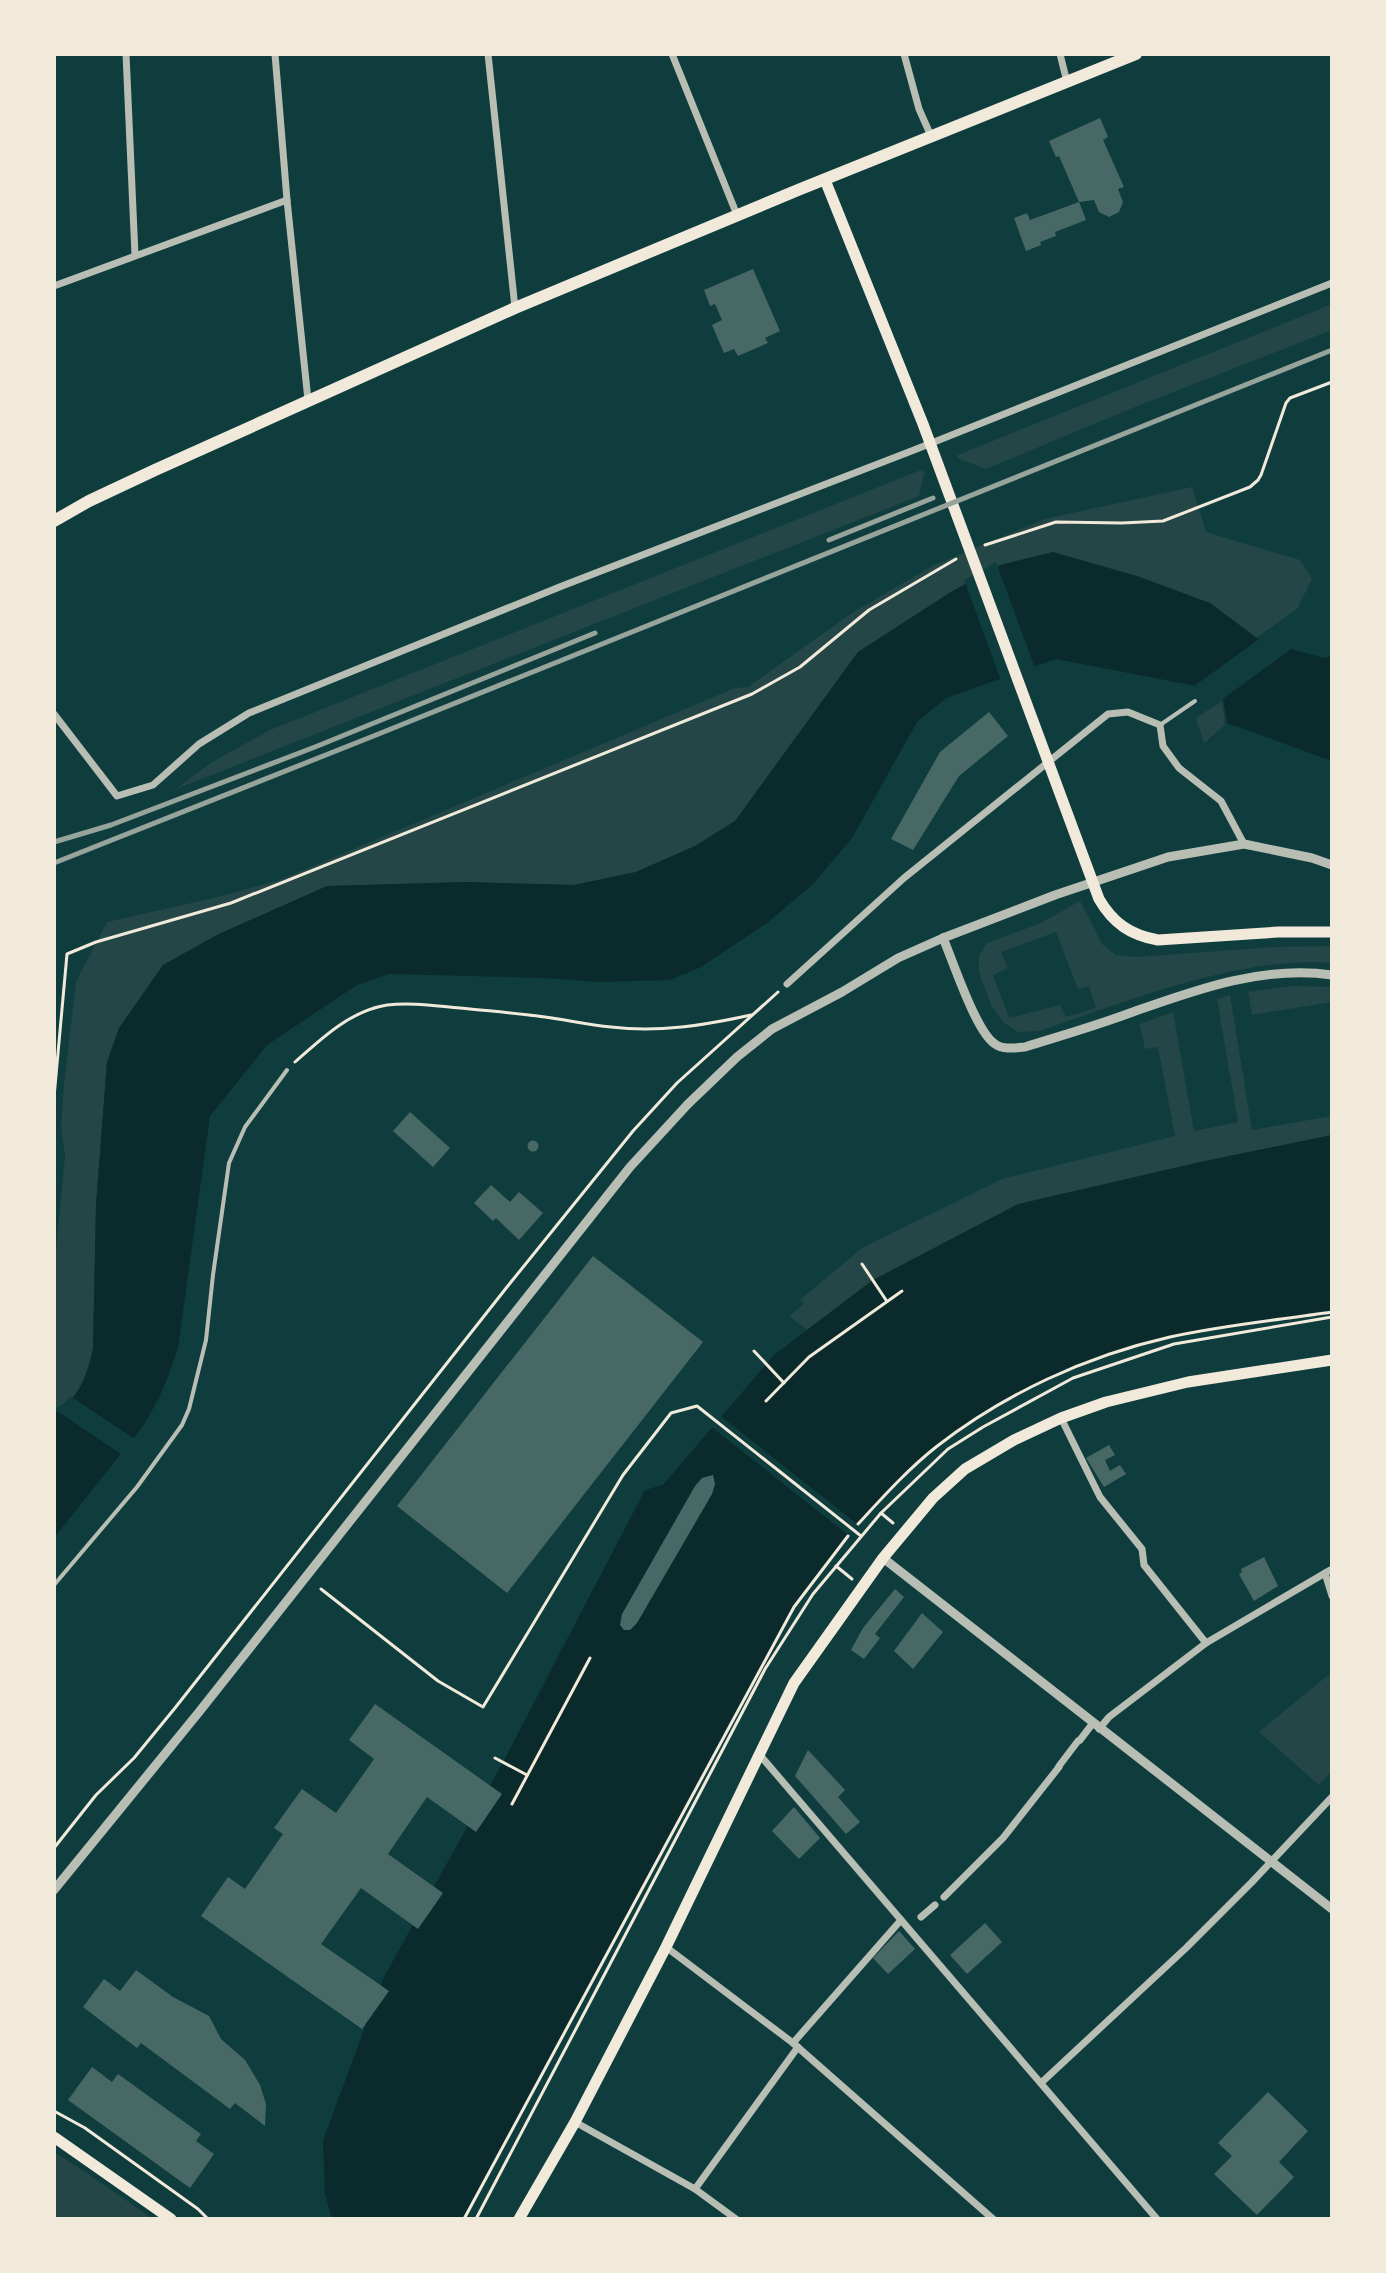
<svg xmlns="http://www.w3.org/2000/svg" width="1386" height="2273" font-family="'Fira Sans Condensed',sans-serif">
  <rect width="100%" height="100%" fill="#0f3d3e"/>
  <g fill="#244646" fill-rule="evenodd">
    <polygon points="1332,304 1332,330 1130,409 986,469 957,458 958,455"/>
    <polygon points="921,470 924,472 919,496 176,789 209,764 270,730"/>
    <path d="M1192 487 1206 532 1300 560 1312 579 1297 609 1256 638 1210 603 1000 565 951 592 858 652 735 821 695 846 636 872 574 885 467 882 327 886 219 934 163 965 107 1062 96 1205 93 1348C89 1366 81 1397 66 1407 62 1410 58 1411 54 1413V1272L65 1156 61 1126 64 1085 76 982 107 922 218 897 280 880 735 688 748 687 852 613 932 566 1045 519Z"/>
    <polygon points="1222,701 1225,725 1204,743 1196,718"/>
    <path d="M1080 901 1102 944 1116 955 1137 957 1275 947 1332 946V963C1237 956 1129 1001 1039 1031L1018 1032 1003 1022 991 1005 979 972V956L987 943 1041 923ZM1056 932 1078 989 1089 986 1096 1008 1066 1017 1060 1005 1009 1018 993 975 1008 968 1001 952Z"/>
    <polygon points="1293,986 1332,987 1332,1002 1252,1015 1248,992"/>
    <polygon points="1230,995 1252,1130 1332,1116 1332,1135 1200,1162 873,1280 807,1330 789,1316 804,1304 800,1300 862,1248 1002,1179 1175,1136 1158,1047 1145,1049 1140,1024 1173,1012 1194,1131 1238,1122 1217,999"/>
    <polygon points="1328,1675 1332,1679 1332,1771 1319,1785 1259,1732"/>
    <polygon points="54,2152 84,2171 153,2219 54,2219"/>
  </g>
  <g fill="#0a2a2b" fill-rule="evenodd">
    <path d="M1053 552 1137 576 1210 603 1261 641 1325 658 1332 656V761L1227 723 1222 691 1056 659 946 698 917 722 852 838 813 884 767 923 701 967 670 980 598 982 544 978 389 974 357 985 267 1045 210 1116 178 1348C169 1376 159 1401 143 1426L54 1538V1413C78 1401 88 1374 93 1348L96 1205 107 1062 119 1028 163 965 219 934 327 886 467 882 574 885 636 872 695 846 735 821 858 652 951 592 1000 565Z"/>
    <path d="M1332 1135V1312C1278 1320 1223 1325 1170 1337 1077 1358 977 1406 907 1472 864 1512 830 1560 794 1607L464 2219H332L325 2194 323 2140 383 1979 503 1762 645 1490 663 1485 774 1355 873 1280 1018 1204 1200 1162ZM713 1476 715 1484 712 1494 637 1623 630 1630H624L620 1625Z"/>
  </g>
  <g fill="#0f3d3e">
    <polygon points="996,562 1036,671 1002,683 964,580"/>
    <polygon points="1262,637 1287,644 1291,649 1220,701 1219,694 1190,689"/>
    <polygon points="70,1396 136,1440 124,1456 54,1409 65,1403"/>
    <polygon points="718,1414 861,1527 852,1538 709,1425"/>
  </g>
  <g fill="#486865">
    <polygon points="1100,118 1108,137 1103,140 1124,187 1118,189 1123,202 1119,212 1109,217 1099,212 1094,200 1079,202 1059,156 1056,157 1049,141"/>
    <polygon points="1079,202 1086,220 1055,232 1056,236 1040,242 1041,245 1026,251 1014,218 1027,213 1030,220"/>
    <polygon points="753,269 780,331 765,338 768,343 738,356 734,349 724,353 712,325 722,320 715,304 710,306 704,290"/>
    <polygon points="989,712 1008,736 959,776 913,850 891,839 940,752"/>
    <polygon points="410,1112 450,1148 433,1167 393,1131"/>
    <circle cx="533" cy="1146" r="5.5"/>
    <polygon points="491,1185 510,1202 519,1192 543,1213 519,1240 496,1218 493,1221 474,1203"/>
    <polygon points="593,1256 703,1342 507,1593 397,1506"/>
    <polygon points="1109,1445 1115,1455 1105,1460 1110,1471 1120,1465 1126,1474 1104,1487 1086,1458"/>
    <polygon points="713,1475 715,1484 712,1494 637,1623 630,1630 624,1630 620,1625 622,1614 695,1486 702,1478"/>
    <polygon points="1264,1557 1278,1586 1254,1601 1239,1574 1242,1572 1241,1569"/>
    <polygon points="895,1589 904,1597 875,1634 880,1638 864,1659 851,1650 863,1628"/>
    <polygon points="922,1613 943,1632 913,1669 894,1651"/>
    <polygon points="375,1704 502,1794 476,1832 427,1797 388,1854 443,1893 418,1929 361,1888 321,1944 389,1991 362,2029 201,1916 228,1877 245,1889 283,1834 274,1828 302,1789 336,1813 374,1759 349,1740"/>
    <polygon points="808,1750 845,1790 838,1797 860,1822 846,1834 795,1776"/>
    <polygon points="794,1807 820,1838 799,1859 772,1831"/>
    <polygon points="985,1923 1002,1942 967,1974 950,1955"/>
    <polygon points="899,1931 915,1949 888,1974 873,1958"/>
    <polygon points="136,1970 173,1997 209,2016 221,2039 245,2060 260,2085 266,2104 265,2126 235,2103 230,2109 141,2043 137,2048 83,2007 104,1979 120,1991"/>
    <polygon points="92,2067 112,2082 118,2074 201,2134 196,2141 214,2154 190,2188 68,2100"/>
    <polygon points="1268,2092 1308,2131 1279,2162 1294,2177 1257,2215 1214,2174 1232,2156 1218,2143"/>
  </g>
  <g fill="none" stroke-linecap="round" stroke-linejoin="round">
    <g stroke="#f1e9da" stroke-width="3">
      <polyline points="985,545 1056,522 1122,523 1163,521 1250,487 1258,480 1261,475 1286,403 1290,398 1332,382"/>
      <path d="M295 1062C322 1038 350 1011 387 1005 411 1002 436 1006 460 1008 488 1011 517 1013 545 1017 567 1020 589 1025 611 1027 659 1033 705 1025 751 1015"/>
      <polyline points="54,1097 67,954 96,942 231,903 752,694 800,667 869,610 956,559"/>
      <polyline points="862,1264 886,1300"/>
      <polyline points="754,1351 784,1383"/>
      <polyline points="766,1401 809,1357 902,1291"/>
      <polyline points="881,1513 893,1523"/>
      <path d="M858 1524C883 1497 907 1470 936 1447 1004 1394 1086 1356 1170 1337 1223 1325 1278 1320 1332 1312"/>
      <polyline points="836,1566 852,1579"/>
      <polyline points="321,1589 438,1681 483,1707 623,1475 671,1413 697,1406 861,1536"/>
      <polyline points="495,1758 527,1775"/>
      <polyline points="512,1804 590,1658"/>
      <polyline points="54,1848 96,1795 134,1758 175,1708 507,1287 633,1131 677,1083 778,992"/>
      <polyline points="54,2111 85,2128 198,2209 208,2219"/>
      <polyline points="464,2219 794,1607 848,1536"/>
      <polyline points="476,2219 765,1669 813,1594 881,1513 948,1449 983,1427 1073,1378 1174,1344 1332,1317"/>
    </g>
    <g stroke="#b8beb3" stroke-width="4">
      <polyline points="1160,725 1195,701"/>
      <polyline points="54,1585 137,1487 182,1425 189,1409 206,1340 213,1275 229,1163 245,1127 287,1070"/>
    </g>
    <g stroke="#b8beb3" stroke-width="7">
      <polyline points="126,54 135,255"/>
      <polyline points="275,54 287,200 308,400"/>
      <polyline points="488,54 515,308"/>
      <polyline points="672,54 737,215"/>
      <polyline points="904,54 919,109 931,136"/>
      <polyline points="1060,54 1067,82"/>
      <polyline points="54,286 287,200"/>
      <polyline points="54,714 117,796 153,785 199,744 249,713 562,586 914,450 1332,283"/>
      <polyline points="787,984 904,878 1108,714 1128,712 1160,725 1163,746 1179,768 1221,801 1244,844"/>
      <polyline points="1061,1418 1100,1497 1142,1549 1144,1565 1206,1643"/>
      <polyline points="1325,1573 1332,1596"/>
      <polyline points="1099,1729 1109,1717 1206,1643 1332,1569"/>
      <polyline points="1080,1740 1093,1723"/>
      <polyline points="759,1754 1157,2219"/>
      <polyline points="1059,1766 1078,1741"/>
      <polyline points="944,1897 1003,1838 1059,1767"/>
      <polyline points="921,1917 935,1905"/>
      <polyline points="666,1947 793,2043 993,2219"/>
      <polyline points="793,2043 901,1920"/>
      <polyline points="1041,2083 1186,1948 1252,1882 1332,1797"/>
      <polyline points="575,2122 695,2189 736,2219"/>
      <polyline points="695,2189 798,2047"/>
    </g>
    <g stroke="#b8beb3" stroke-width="9">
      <path d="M943 938C953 961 976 1032 995 1044 1003 1050 1015 1048 1025 1047 1060 1036 1095 1026 1130 1013 1195 990 1262 965 1332 975"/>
      <polyline points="883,1558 1332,1909"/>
      <polyline points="54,1890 199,1712 630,1167 688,1104 737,1057 772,1029 842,992 898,958 943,938 1055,895 1168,857 1244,844 1312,858 1332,865"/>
    </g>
    <g stroke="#f1e9da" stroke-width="11">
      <path d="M825 180 923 424 1099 899C1113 923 1130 935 1158 940L1278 932H1332"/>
      <polyline points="54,2137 171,2219"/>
      <polyline points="519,2219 575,2122 666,1947 794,1683 883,1558 933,1498 965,1469 1014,1440 1061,1418 1106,1402 1188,1382 1332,1360"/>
    </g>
    <polyline stroke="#f1e9da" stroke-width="12" points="54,521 89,501 155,470 515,308 798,190 1136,54"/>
    <g stroke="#97a49c" stroke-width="5">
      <polyline points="829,540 933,498"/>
      <polyline points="54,842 111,825 315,747 595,633"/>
      <polyline points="54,863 376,735 1332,350"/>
    </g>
  </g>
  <rect width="1386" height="2273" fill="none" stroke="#f1e9da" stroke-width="112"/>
</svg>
